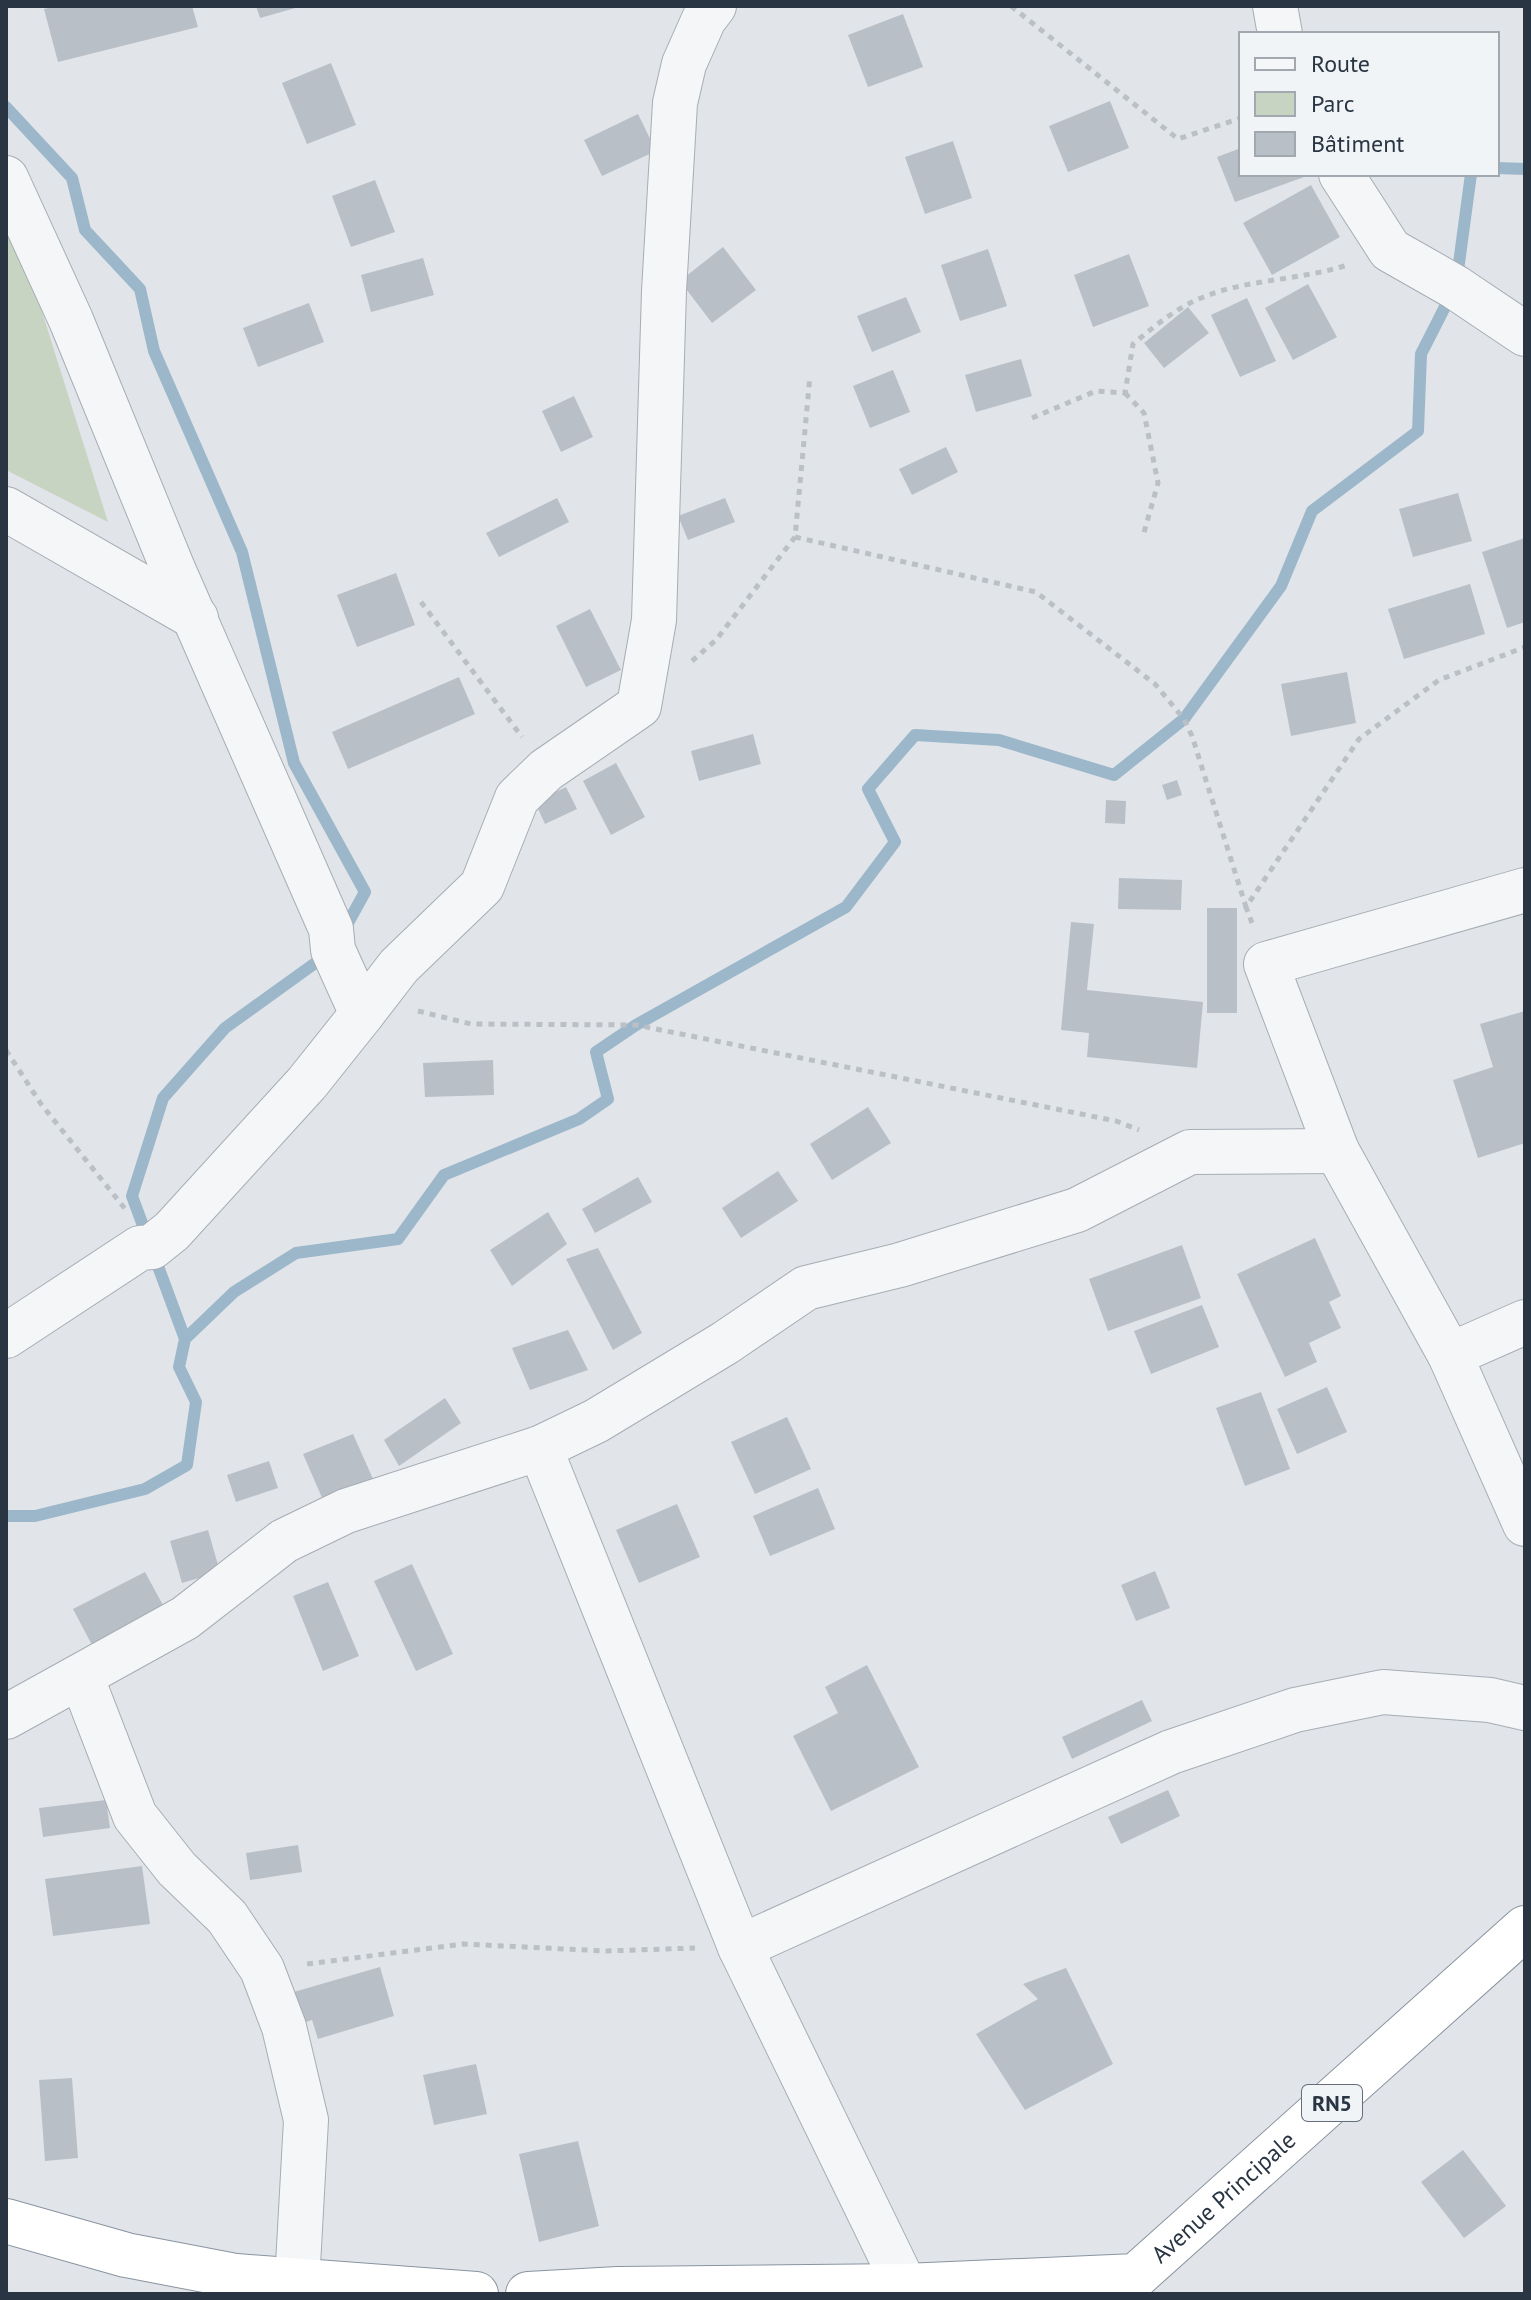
<svg xmlns="http://www.w3.org/2000/svg" width="1531" height="2300" font-family="'PT Sans',sans-serif">
  <rect width="100%" height="100%" fill="#e1e5ea"/>
  <polygon fill="#c8d4c2" points="6,197 108,522 6,470"/>
  <g fill="none" stroke-linecap="round" stroke-linejoin="round">
    <g stroke="#9cb7ca" stroke-width="12">
      <polyline points="6,107 72,178 85,230 140,289 154,351 242,552 294,763 365,892 343,932"/>
      <polyline points="1497,168 1525,169"/>
      <polyline points="1457,278 1471,174"/>
      <polyline points="185,1339 132,1196 163,1098 225,1028 325,956"/>
      <polyline points="6,1516 35,1516 145,1489 187,1465 196,1402 179,1367 185,1339 234,1292 296,1253 398,1239 444,1175 579,1119 608,1099 596,1052 636,1025 846,907 895,842 868,789 915,735 999,740 1114,775 1184,719 1281,586 1312,511 1418,431 1421,354 1451,295"/>
    </g>
  </g>
  <g fill="#b8bfc7">
    <polygon points="57,6 192,6 198,27 58,62 44,9"/>
    <polygon points="256,6 299,6 299,7 260,18"/>
    <polygon points="903,14 923,67 868,87 848,35"/>
    <polygon points="331,63 356,125 307,144 282,83"/>
    <polygon points="1110,101 1129,148 1068,172 1049,126"/>
    <polygon points="638,114 656,151 602,176 584,140"/>
    <polygon points="953,141 972,198 925,214 905,157"/>
    <polygon points="1241,148 1241,174 1307,176 1235,202 1217,157"/>
    <polygon points="375,180 395,232 351,247 332,196"/>
    <polygon points="1311,185 1340,237 1272,275 1243,223"/>
    <polygon points="723,247 756,290 712,323 680,281"/>
    <polygon points="988,249 1007,306 960,321 941,265"/>
    <polygon points="1129,254 1149,306 1093,327 1074,275"/>
    <polygon points="423,258 434,295 371,312 361,275"/>
    <polygon points="1308,284 1337,337 1293,360 1265,308"/>
    <polygon points="906,297 921,332 872,352 857,316"/>
    <polygon points="1247,298 1276,361 1240,377 1211,315"/>
    <polygon points="309,303 324,342 258,367 243,328"/>
    <polygon points="1188,307 1209,333 1164,368 1144,343"/>
    <polygon points="1021,359 1032,396 976,412 965,375"/>
    <polygon points="893,370 910,412 870,428 853,386"/>
    <polygon points="574,396 593,437 561,452 542,411"/>
    <polygon points="946,447 958,472 912,495 899,469"/>
    <polygon points="1458,493 1472,541 1413,557 1399,509"/>
    <polygon points="557,498 569,522 499,557 486,533"/>
    <polygon points="725,498 735,522 688,540 678,516"/>
    <polygon points="1525,538 1525,622 1507,628 1482,552"/>
    <polygon points="396,573 415,625 357,647 337,595"/>
    <polygon points="1470,584 1485,634 1404,659 1388,609"/>
    <polygon points="590,609 621,670 586,687 556,626"/>
    <polygon points="1347,672 1356,723 1291,736 1281,684"/>
    <polygon points="459,677 475,714 348,769 332,732"/>
    <polygon points="753,734 761,764 699,781 691,751"/>
    <polygon points="616,763 645,817 611,835 583,781"/>
    <polygon points="1177,780 1182,795 1167,800 1162,785"/>
    <polygon points="566,787 577,809 545,824 535,802"/>
    <polygon points="1106,800 1126,801 1125,824 1105,823"/>
    <polygon points="1119,878 1182,880 1181,910 1118,909"/>
    <rect x="1207" y="908" width="30" height="105"/>
    <polygon points="1071,922 1094,924 1087,990 1203,1002 1197,1068 1087,1057 1089,1033 1061,1030"/>
    <polygon points="1525,1011 1525,1143 1478,1158 1453,1080 1493,1067 1480,1024"/>
    <polygon points="493,1060 494,1095 425,1097 423,1063"/>
    <polygon points="868,1107 891,1143 832,1180 810,1144"/>
    <polygon points="778,1171 798,1201 741,1238 722,1208"/>
    <polygon points="638,1177 652,1202 595,1233 582,1209"/>
    <polygon points="548,1212 567,1244 512,1286 490,1250"/>
    <polygon points="1315,1238 1341,1296 1329,1302 1341,1328 1309,1343 1317,1362 1285,1377 1237,1274"/>
    <polygon points="1182,1245 1201,1298 1108,1331 1089,1279"/>
    <polygon points="598,1248 642,1333 613,1350 566,1259"/>
    <polygon points="1202,1305 1219,1347 1151,1374 1134,1331"/>
    <polygon points="568,1330 588,1370 530,1390 512,1348"/>
    <polygon points="1327,1387 1347,1432 1297,1454 1277,1409"/>
    <polygon points="1261,1392 1290,1469 1245,1486 1216,1408"/>
    <polygon points="445,1398 461,1423 399,1466 384,1440"/>
    <polygon points="787,1417 811,1469 755,1494 731,1442"/>
    <polygon points="353,1434 373,1479 323,1500 303,1454"/>
    <polygon points="269,1461 278,1488 236,1502 227,1475"/>
    <polygon points="818,1488 835,1529 770,1556 753,1516"/>
    <polygon points="677,1504 700,1557 639,1583 616,1530"/>
    <polygon points="208,1530 220,1572 182,1583 170,1541"/>
    <polygon points="412,1564 453,1654 416,1671 374,1581"/>
    <polygon points="1155,1571 1170,1608 1136,1621 1121,1585"/>
    <polygon points="145,1572 164,1607 92,1645 73,1609"/>
    <polygon points="328,1582 359,1656 323,1671 293,1596"/>
    <polygon points="867,1665 919,1767 831,1811 793,1736 838,1713 825,1687"/>
    <polygon points="1142,1700 1152,1721 1072,1759 1062,1737"/>
    <polygon points="1168,1790 1180,1816 1121,1844 1108,1817"/>
    <polygon points="106,1800 110,1828 43,1837 39,1808"/>
    <polygon points="298,1845 302,1872 250,1880 246,1853"/>
    <polygon points="142,1866 150,1924 53,1936 45,1879"/>
    <polygon points="380,1967 394,2016 318,2039 312,2020 297,2025 287,1994"/>
    <polygon points="1066,1968 1113,2064 1025,2110 976,2034 1038,1999 1023,1984"/>
    <polygon points="476,2064 487,2114 434,2125 423,2075"/>
    <polygon points="72,2078 78,2158 45,2161 39,2080"/>
    <polygon points="578,2141 599,2226 539,2242 519,2154"/>
    <polygon points="1463,2150 1506,2206 1464,2238 1421,2182"/>
  </g>
  <g fill="none" stroke-linecap="round" stroke-linejoin="round">
    <defs>
      <g id="street">
        <polyline points="1275,6 1280,34"/>
        <polyline points="1341,174 1390,250 1455,287 1525,334"/>
        <polyline points="6,178 71,320 173,569 331,929 333,950 362,1014 307,1083 172,1231 152,1247 140,1248 6,1336"/>
        <polyline points="6,509 196,618"/>
        <polyline points="1525,890 1266,964 1337,1151 1450,1355 1525,1524"/>
        <polyline points="362,1014 399,966 482,886 517,798 546,770 639,706 654,620 664,291 675,103 684,64 704,19 714,6"/>
        <polyline points="1450,1355 1525,1322"/>
        <polyline points="540,1448 740,1947 905,2286"/>
        <polyline points="81,1676 135,1816 177,1869 227,1917 262,1969 284,2027 306,2120 297,2283"/>
        <polyline points="6,1717 185,1618 284,1541 346,1511 540,1448 596,1421 725,1343 806,1288 900,1265 1077,1210 1190,1152 1337,1151"/>
        <polyline points="740,1947 1171,1752 1295,1710 1383,1692 1490,1700 1525,1708"/>
      </g>
      <g id="highway">
        <polyline points="6,2221 126,2255 236,2276 476,2294"/>
        <path id="s1" d="M528 2294 618 2289 905 2286 1136 2276 1525 1928"/>
      </g>
    </defs>
    <use href="#street" stroke="#a6adb4" stroke-width="46"/>
    <use href="#highway" stroke="#8994a0" stroke-width="46"/>
    <g stroke="#bbc0c5" stroke-width="5" stroke-dasharray="6 6" stroke-linecap="butt">
      <polyline points="1011,6 1178,139 1241,118"/>
      <polyline points="1125,393 1144,413 1158,483 1143,536"/>
      <path d="M1032 418 1096 391 1125 393 1133 344C1156 325 1177 307 1206 296 1249 279 1302 280 1347 265"/>
      <polyline points="795,537 1036,592 1155,684 1184,719 1192,736 1246,907"/>
      <polyline points="421,602 522,737"/>
      <polyline points="692,661 716,640 795,537 810,376"/>
      <polyline points="1252,923 1246,907 1359,739 1439,680 1525,647"/>
      <polyline points="418,1011 471,1024 636,1025 1116,1121 1139,1130"/>
      <polyline points="6,1050 41,1104 126,1210"/>
      <polyline points="307,1964 463,1944 606,1951 695,1948"/>
    </g>
    <use href="#street" stroke="#f4f6f8" stroke-width="44"/>
    <use href="#highway" stroke="#fff" stroke-width="44"/>
  </g>
  <g text-anchor="middle" stroke-width="6" stroke-linejoin="round" paint-order="stroke">
    <rect fill="#f1f4f7" stroke="#656e78" stroke-width="2" x="1302" y="2085" width="60" height="36" rx="6"/>
    <g font-size="22" font-weight="bold" fill="#293542">
      <text x="1332" y="2111">RN5</text>
    </g>
    <g font-size="24" fill="#293542" stroke="#f1f4f7">
      <text dy="8" stroke="none"><textPath href="#s1" startOffset="726">Avenue Principale</textPath></text>
    </g>
  </g>
  <rect width="1531" height="2300" fill="none" stroke="#293542" stroke-width="16"/>
  <rect x="1239" y="32" width="260" height="144" fill="#f1f4f7" stroke="#a1a8af" stroke-width="2"/>
  <rect x="1255" y="58" width="40" height="12" fill="#f4f6f8" stroke="#a1a8af" stroke-width="2"/>
  <text x="1311" y="72" font-size="24" fill="#293542">Route</text>
  <rect x="1255" y="92" width="40" height="24" fill="#c8d4c2" stroke="#a1a8af" stroke-width="2"/>
  <text x="1311" y="112" font-size="24" fill="#293542">Parc</text>
  <rect x="1255" y="132" width="40" height="24" fill="#b8bfc7" stroke="#a1a8af" stroke-width="2"/>
  <text x="1311" y="152" font-size="24" fill="#293542">Bâtiment</text>
</svg>
